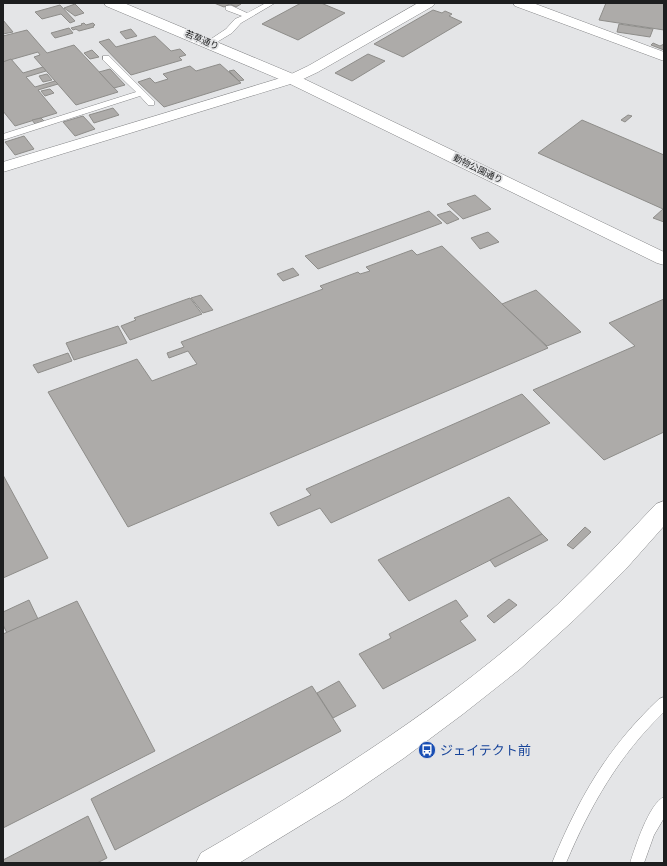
<svg xmlns="http://www.w3.org/2000/svg" width="667" height="866" font-family="Mulish,'Noto Sans JP',sans-serif">
  <rect width="100%" height="100%" fill="#e4e5e7"/>
  <g fill="#adaba9" stroke="#8e8d8a">
    <polygon points="214,3 238,3 241,4 236,7 230,4 224,7"/>
    <polygon points="301,3 321,3 345,13 298,40 262,24"/>
    <polygon points="606,3 664,3 664,30 599,20"/>
    <polygon points="75,4 84,13 75,16 64,8"/>
    <polygon points="60,5 75,21 70,23 61,14 42,19 35,12"/>
    <polygon points="433,10 442,13 445,11 452,14 449,16 462,22 403,57 374,44"/>
    <polygon points="3,20 13,32 3,34"/>
    <polygon points="84,23 86,25 93,23 95,25 93,26 94,27 79,31 76,29 73,30 71,28 82,25 81,24"/>
    <polygon points="619,24 653,29 650,37 617,32"/>
    <polygon points="69,28 73,33 55,38 51,33"/>
    <polygon points="131,29 137,36 126,39 120,32"/>
    <polygon points="27,30 47,53 74,45 118,92 76,105 34,57 40,55 38,52 3,62 3,36"/>
    <polygon points="155,36 171,51 180,49 186,55 179,57 182,60 131,75 99,42 109,39 116,47"/>
    <polygon points="653,43 660,46 664,44 664,50 651,45"/>
    <polygon points="92,50 99,57 90,59 84,53"/>
    <polygon points="368,54 385,61 352,81 335,73"/>
    <polygon points="11,59 23,73 43,67 46,71 26,77 35,87 55,81 58,84 38,90 57,113 15,126 3,111 3,62"/>
    <polygon points="220,64 241,83 164,107 138,82 150,78 155,83 168,79 163,74 190,66 196,71"/>
    <polygon points="110,69 125,85 114,88 99,72"/>
    <polygon points="234,70 244,80 239,81 229,71"/>
    <polygon points="47,74 52,80 43,82 39,76"/>
    <polygon points="50,89 54,93 45,96 41,91"/>
    <polygon points="113,108 119,115 94,123 89,115"/>
    <polygon points="628,115 632,116 625,122 621,120"/>
    <polygon points="83,116 95,129 75,136 63,122"/>
    <polygon points="41,118 44,121 35,124 32,120"/>
    <polygon points="582,120 664,155 664,222 653,218 663,209 538,153"/>
    <polygon points="24,136 34,149 15,155 5,142"/>
    <polygon points="475,195 491,209 463,219 447,204"/>
    <polygon points="429,211 442,223 318,269 305,256"/>
    <polygon points="450,211 459,219 447,224 437,215"/>
    <polygon points="488,232 499,242 480,249 471,238"/>
    <polygon points="442,246 548,348 128,527 48,392 137,359 152,381 197,364 188,351 169,358 167,353 184,347 181,342 323,289 320,286 358,272 360,274 370,271 366,267 412,250 417,255"/>
    <polygon points="293,268 299,275 283,281 277,274"/>
    <polygon points="536,290 581,332 547,346 502,304"/>
    <polygon points="201,295 213,310 203,313 191,298"/>
    <polygon points="190,298 202,314 130,340 121,326 136,320 134,318"/>
    <polygon points="664,299 664,432 604,460 533,390 635,346 609,323"/>
    <polygon points="118,326 127,343 74,360 66,343"/>
    <polygon points="68,353 72,361 38,373 33,365"/>
    <polygon points="522,394 550,423 331,523 320,508 278,526 270,513 311,495 306,489"/>
    <polygon points="3,475 48,558 3,578"/>
    <polygon points="509,497 542,534 409,601 378,560"/>
    <polygon points="585,527 591,532 573,549 567,545"/>
    <polygon points="542,534 548,540 495,567 490,560"/>
    <polygon points="509,599 517,605 494,623 487,616"/>
    <polygon points="29,600 38,619 7,633 3,625 3,612"/>
    <polygon points="456,600 468,616 460,621 476,640 383,689 359,654 391,638 389,634"/>
    <polygon points="77,601 155,751 3,828 3,634"/>
    <polygon points="339,681 356,706 333,718 317,693"/>
    <polygon points="312,686 341,731 115,850 91,799"/>
    <polygon points="88,816 107,858 97,863 3,863 3,860"/>
  </g>
  <g fill="none" stroke-linecap="round" stroke-linejoin="round">
    <defs>
      <g id="lane">
        <polygon points="266,3 275,3 241,23 232,33 212,45 209,45 205,43 226,29 235,19 242,16 226,10 226,6 232,6 247,13"/>
        <polygon points="103,56 109,56 154,101 154,105 148,105 140,96 3,140 3,134 136,92 103,60"/>
        <path d="M664 697V712C619 755 590 806 566 863H552C579 798 607 748 659 699Z"/>
        <path d="M664 797V818L654 835 644 863H630C635 848 649 803 664 797Z"/>
      </g>
      <g id="street">
        <polygon points="418,3 435,3 433,6 318,72 297,82 3,172 3,162 287,76 308,66"/>
        <polygon points="513,3 533,3 664,52 664,61 515,6"/>
      </g>
      <g id="secondary">
        <polygon points="104,3 124,3 298,76 664,252 664,265 657,263 286,82 106,6"/>
        <path d="M664 501V526L625 570 574 620 520 669 463 714 404 758 344 799 239 863H196L201 853C326 781 450 703 557 605 591 573 624 538 656 504Z"/>
      </g>
    </defs>
    <use href="#lane" stroke="#868789" stroke-width="1"/>
    <use href="#street" stroke="#868789" stroke-width="1"/>
    <use href="#secondary" stroke="#868789" stroke-width="1"/>
    <use href="#lane" fill="#fff" fill-rule="evenodd"/>
    <use href="#street" fill="#fff" fill-rule="evenodd"/>
    <use href="#secondary" fill="#fff" fill-rule="evenodd"/>
  </g>
  <defs>
    <symbol id="bus-disc" viewBox="-11 -11 22 22"><circle r="9.5" fill="#1a4fb4" stroke="#e4e5e7"/><path d="M-5-6H5V4H4V6H2V4H-2V6H-4V4H-5ZM-3.5-4V0h7V-4ZM-3.5 1.2v1.5H-2V1.2ZM2 1.2v1.5H3.5V1.2Z" fill="#fff"/></symbol>
  </defs>
  <g fill-rule="evenodd">
    <use href="#bus-disc" x="417" y="740" width="20" height="20"/>
  </g>
  <g text-anchor="middle" stroke-width="3.5" stroke-linejoin="round" paint-order="stroke">
    <g font-size="9" fill="#1d1e1f" stroke="#e4e5e7">
      <text transform="translate(202 40) rotate(23)" y="3">若草通り</text>
      <text transform="translate(478 169) rotate(26)" y="3">動物公園通り</text>
    </g>
    <g font-size="13" fill="#164399" stroke="#e4e5e7" text-anchor="start">
      <text x="440" y="755">ジェイテクト前</text>
    </g>
  </g>
  <rect width="667" height="866" fill="none" stroke="#1d1e1f" stroke-width="8"/>
</svg>
